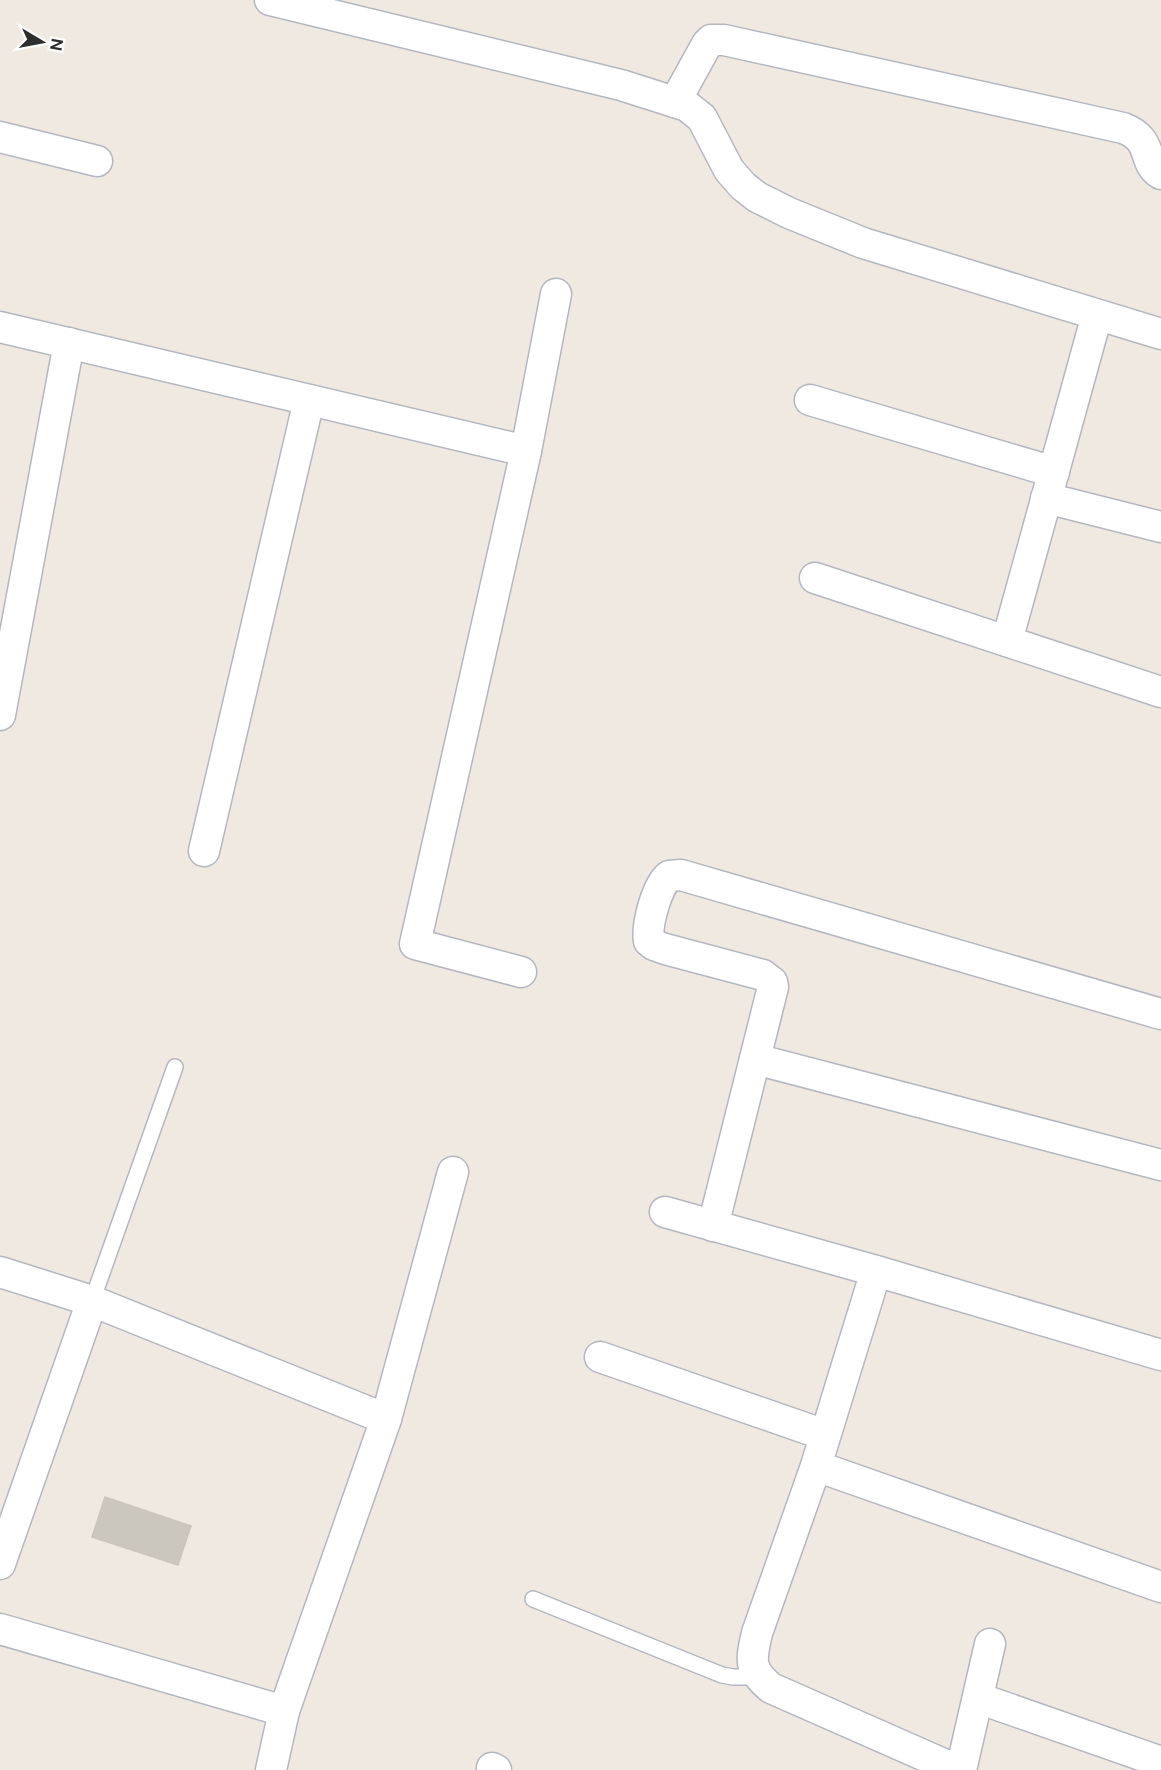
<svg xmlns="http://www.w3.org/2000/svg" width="1161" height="1770" font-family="'Public Sans',sans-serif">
  <rect width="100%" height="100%" fill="#efe9e1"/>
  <polygon fill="#cbc7bf" stroke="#cbc5ba" stroke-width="1.5" points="105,1497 191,1526 178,1565 92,1537"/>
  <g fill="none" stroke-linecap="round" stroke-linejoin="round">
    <defs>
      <g id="lane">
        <polyline points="92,1301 175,1067"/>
        <polyline points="533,1599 722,1675 733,1677 758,1677"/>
      </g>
      <g id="street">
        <polyline points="270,0 621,85 687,106 702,118 729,170 743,186 757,197 789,213 863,243 1161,334"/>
        <path d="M675 102 707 44 711 40H724L1123 128C1155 140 1141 162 1161 174"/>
        <polyline points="0,137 97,161"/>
        <polyline points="0,327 526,451"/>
        <polyline points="810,400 1054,472"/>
        <polyline points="1046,498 1161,527"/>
        <polyline points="815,578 1161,692"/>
        <polyline points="1007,641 1097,315"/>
        <polyline points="0,715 69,343"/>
        <polyline points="204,851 309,400"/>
        <polyline points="521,972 415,944 526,451 556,294"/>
        <polyline points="755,1059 1161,1165"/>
        <polyline points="665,1212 876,1271 1161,1355"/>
        <path d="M713 1226 773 987 772 982 763 975 665 949 654 945 649 941C646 925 657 886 669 876L681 875 1161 1014"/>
        <path d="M876 1271 816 1466 757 1633C751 1660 748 1669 771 1688L957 1770"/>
        <polyline points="0,1272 92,1301 386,1419"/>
        <polyline points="600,1357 825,1435"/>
        <polyline points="816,1466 1161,1587"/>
        <polyline points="0,1564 92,1301"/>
        <polyline points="0,1629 284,1711"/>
        <polyline points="978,1698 1161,1762"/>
        <polyline points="492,1768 496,1770"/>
        <polyline points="271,1770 284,1711 386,1419 453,1172"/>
        <polyline points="961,1770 990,1644"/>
      </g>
    </defs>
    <use href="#lane" stroke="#b4b7c1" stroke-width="18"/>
    <use href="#street" stroke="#b4b7c1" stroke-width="33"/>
    <use href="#lane" stroke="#fff" stroke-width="15"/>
    <use href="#street" stroke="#fff" stroke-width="30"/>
  </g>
  <g transform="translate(42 42) rotate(100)" stroke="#ffffff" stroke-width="4.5" paint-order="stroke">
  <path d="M0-4.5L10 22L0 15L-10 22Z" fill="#2e2e2e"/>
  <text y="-9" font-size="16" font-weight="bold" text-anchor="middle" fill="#2e2e2e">N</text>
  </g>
</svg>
